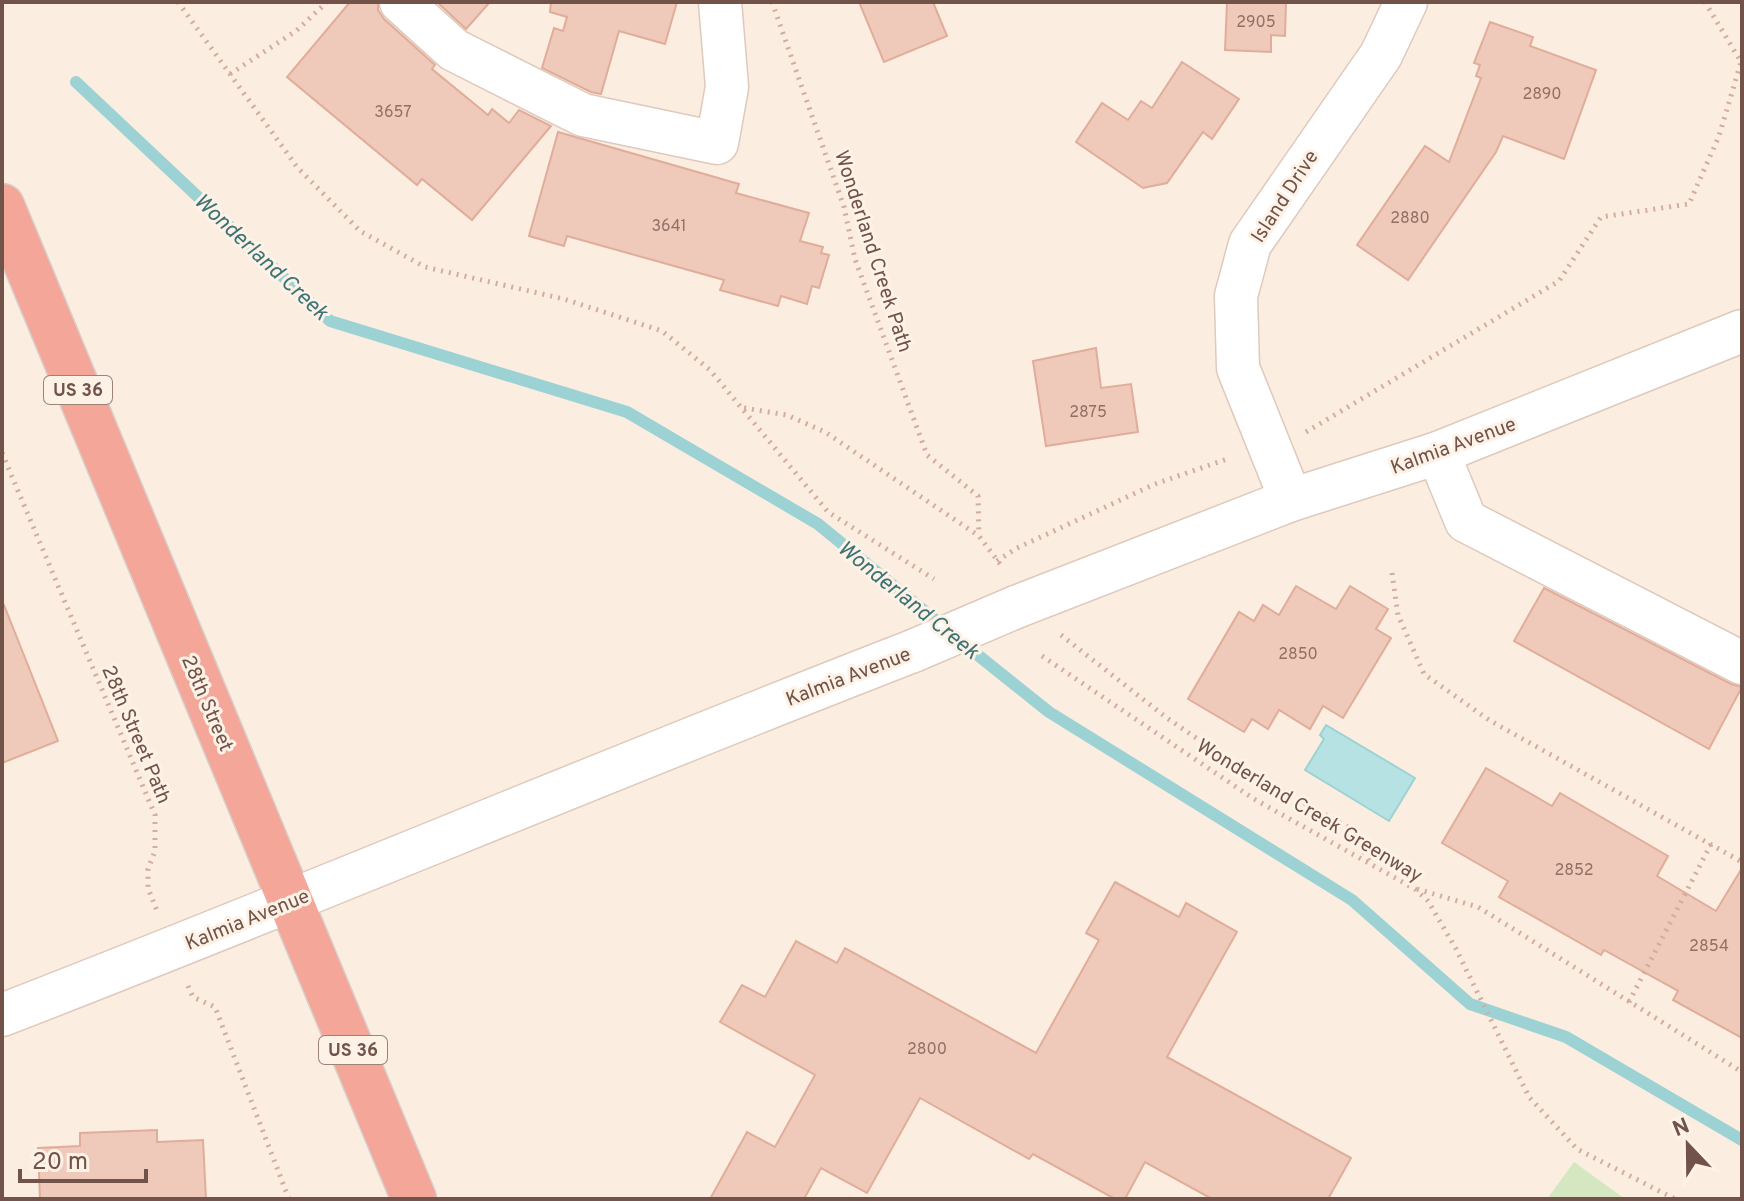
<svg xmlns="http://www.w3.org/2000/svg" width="1744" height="1201" font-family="Overpass,sans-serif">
  <rect width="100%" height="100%" fill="#fbeee0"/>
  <polygon fill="#d4e7c0" points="1574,1162 1625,1199 1547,1199"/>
  <polygon fill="#b6e2e3" stroke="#9dd2d5" stroke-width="2" points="1326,725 1415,778 1389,821 1305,770 1324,739 1320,735"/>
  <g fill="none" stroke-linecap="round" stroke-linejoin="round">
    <g stroke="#9dd2d5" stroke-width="12">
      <polyline points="76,82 330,321 627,412 818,524 945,628"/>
      <polyline points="959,640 1049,712 1352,900 1470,1004 1566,1037 1742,1140"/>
    </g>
  </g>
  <g fill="#efc9b9" stroke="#e1ad9a" stroke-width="2">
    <polygon points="350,2 378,2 378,10 384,19 435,65 432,69 488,115 492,109 509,123 519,110 551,126 472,220 422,179 417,185 287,77"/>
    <polygon points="437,2 490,2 466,29"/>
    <polygon points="551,2 677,2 665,44 619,31 601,94 591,92 542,68 554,28 563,31 567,17 550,12"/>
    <polygon points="859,2 933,2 947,36 884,62"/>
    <polygon points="1227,2 1286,2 1285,36 1271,35 1271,52 1225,50"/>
    <polygon points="1490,22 1533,37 1530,46 1596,70 1564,159 1503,136 1496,152 1408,280 1357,245 1425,146 1449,162 1481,78 1476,76 1480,65 1474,63"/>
    <polygon points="1182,62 1239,99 1212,139 1203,132 1167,183 1143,188 1076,142 1102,103 1128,120 1141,101 1152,108"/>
    <polygon points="558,132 739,184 736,193 809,213 800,241 823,247 821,253 829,255 819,288 812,286 807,304 781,296 778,306 720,290 724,280 567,236 564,246 529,236"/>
    <polygon points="1096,348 1101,388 1131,384 1138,432 1046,446 1033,361"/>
    <polygon points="1296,586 1336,609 1350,586 1388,609 1376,629 1391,638 1343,718 1323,706 1310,729 1279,710 1268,729 1252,719 1244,732 1188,699 1239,612 1254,621 1263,605 1279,615"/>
    <polygon points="1544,588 1731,684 1742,687 1709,749 1514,641"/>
    <polygon points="4,605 58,741 2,763 2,606"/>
    <polygon points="1486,768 1552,806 1560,793 1668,856 1657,876 1716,911 1742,868 1742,1038 1673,1000 1678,991 1604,950 1601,955 1499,897 1508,881 1442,843"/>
    <polygon points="1115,882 1179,917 1186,903 1237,932 1167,1057 1351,1158 1328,1199 1212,1199 1145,1162 1125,1199 1115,1199 1033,1154 1029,1159 920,1098 867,1193 821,1168 804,1199 710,1199 747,1132 775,1147 815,1075 720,1022 742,985 765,997 796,941 837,963 845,948 1036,1053 1099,940 1086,933"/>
    <polygon points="157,1130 157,1142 203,1140 206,1199 40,1199 38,1148 80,1146 80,1133"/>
  </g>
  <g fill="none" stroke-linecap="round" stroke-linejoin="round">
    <defs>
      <g id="minor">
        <polyline points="401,2 454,50 583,115 717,143 727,87 720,2"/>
        <polyline points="1438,453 1466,521 1742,663"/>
        <polyline points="1291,500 1238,368 1236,296 1250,244 1381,55 1406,2"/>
        <polyline points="1016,607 1291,500 1438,453 1742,331"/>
        <path d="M2 1015C307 897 608 769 913 651"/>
      </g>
      <polyline id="highway" points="2,206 414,1199"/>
    </defs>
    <use href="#minor" stroke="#dfc9bd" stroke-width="45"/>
    <use href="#highway" stroke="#d7cfcc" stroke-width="47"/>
    <g stroke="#d4ac9d" stroke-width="5" stroke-dasharray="2 6" stroke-linecap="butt">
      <polyline points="178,2 297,167 360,231 425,267 564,299 662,331 710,370 828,512 934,579"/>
      <polyline points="772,2 844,207 855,259 927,455 978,496 979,535"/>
      <polyline points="230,74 296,31 327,2"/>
      <polyline points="744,408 787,415 825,432 979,536 1000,564"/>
      <polyline points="1306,432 1559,281 1601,217 1689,204 1719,136 1741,62 1705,2"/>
      <polyline points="2,453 155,815 155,851 148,869 148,888 157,911"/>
      <polyline points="997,561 1017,548 1155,484 1230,458"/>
      <polyline points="1392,573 1398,615 1424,674 1489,720 1742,862"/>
      <polyline points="1061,635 1167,718 1231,762 1351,829 1371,864"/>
      <polyline points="1042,656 1254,799 1415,889 1428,901 1456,949 1529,1097 1577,1149 1675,1199"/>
      <polyline points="1417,889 1478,907 1742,1072"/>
      <polyline points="188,986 193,997 215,1007 289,1199"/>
      <polyline points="1629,1002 1711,844"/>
    </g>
    <use href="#minor" stroke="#fff" stroke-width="42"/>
    <use href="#highway" stroke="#f4a699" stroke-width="44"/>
    <defs>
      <polyline id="minor-bridge" points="913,651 1016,607"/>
    </defs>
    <use href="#minor-bridge" stroke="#dfc9bd" stroke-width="45" stroke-linecap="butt"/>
    <use href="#minor-bridge" stroke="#fff" stroke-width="42"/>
  </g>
  <g text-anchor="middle" stroke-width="6" stroke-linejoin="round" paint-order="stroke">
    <g font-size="16" fill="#907065">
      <text x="1256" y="27">2905</text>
      <text x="1542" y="99">2890</text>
      <text x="393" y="117">3657</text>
      <text x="1410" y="223">2880</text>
      <text x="669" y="231">3641</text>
      <text x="1088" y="417">2875</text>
      <text x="1298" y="659">2850</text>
      <text x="1574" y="875">2852</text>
      <text x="1709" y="951">2854</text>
      <text x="927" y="1054">2800</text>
    </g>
    <g fill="#fef2e6" stroke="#9b8378" stroke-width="2">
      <rect x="44" y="376" width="68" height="28" rx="6"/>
      <rect x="319" y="1036" width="68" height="28" rx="6"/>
    </g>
    <g font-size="18" font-weight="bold" fill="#715349">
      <text x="78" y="396">US 36</text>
      <text x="353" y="1056">US 36</text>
    </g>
    <g font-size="20" fill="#715349" stroke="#fef2e6">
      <text transform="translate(1284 196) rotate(-57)" y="7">Island Drive</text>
      <text transform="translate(874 251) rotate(72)" y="7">Wonderland Creek Path</text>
      <text transform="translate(1453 445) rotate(-20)" y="7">Kalmia Avenue</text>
      <text transform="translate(848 676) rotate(-21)" y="7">Kalmia Avenue</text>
      <text transform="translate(208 703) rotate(67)" y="7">28th Street</text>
      <text transform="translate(137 734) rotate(67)" y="7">28th Street Path</text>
      <text transform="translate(1310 810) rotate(31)" y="7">Wonderland Creek Greenway</text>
      <text transform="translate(247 919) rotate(-22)" y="7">Kalmia Avenue</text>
    </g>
    <g font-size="22" font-style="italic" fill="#3d7376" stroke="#fef2e6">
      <text transform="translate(262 256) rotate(43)" y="8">Wonderland Creek</text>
      <text transform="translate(909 599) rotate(39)" y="8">Wonderland Creek</text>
    </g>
  </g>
  <rect width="1744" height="1201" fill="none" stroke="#715349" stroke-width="8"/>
  <g transform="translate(1688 1145) rotate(338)" stroke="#fef2e6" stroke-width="6" paint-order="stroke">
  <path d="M0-6L14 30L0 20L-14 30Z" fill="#715349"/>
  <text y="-12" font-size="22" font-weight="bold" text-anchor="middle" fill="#715349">N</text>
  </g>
  <path d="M20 1169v12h126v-12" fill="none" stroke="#715349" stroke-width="4"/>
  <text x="32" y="1169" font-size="24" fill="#715349" stroke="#fef2e6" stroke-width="6" paint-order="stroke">20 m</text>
</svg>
